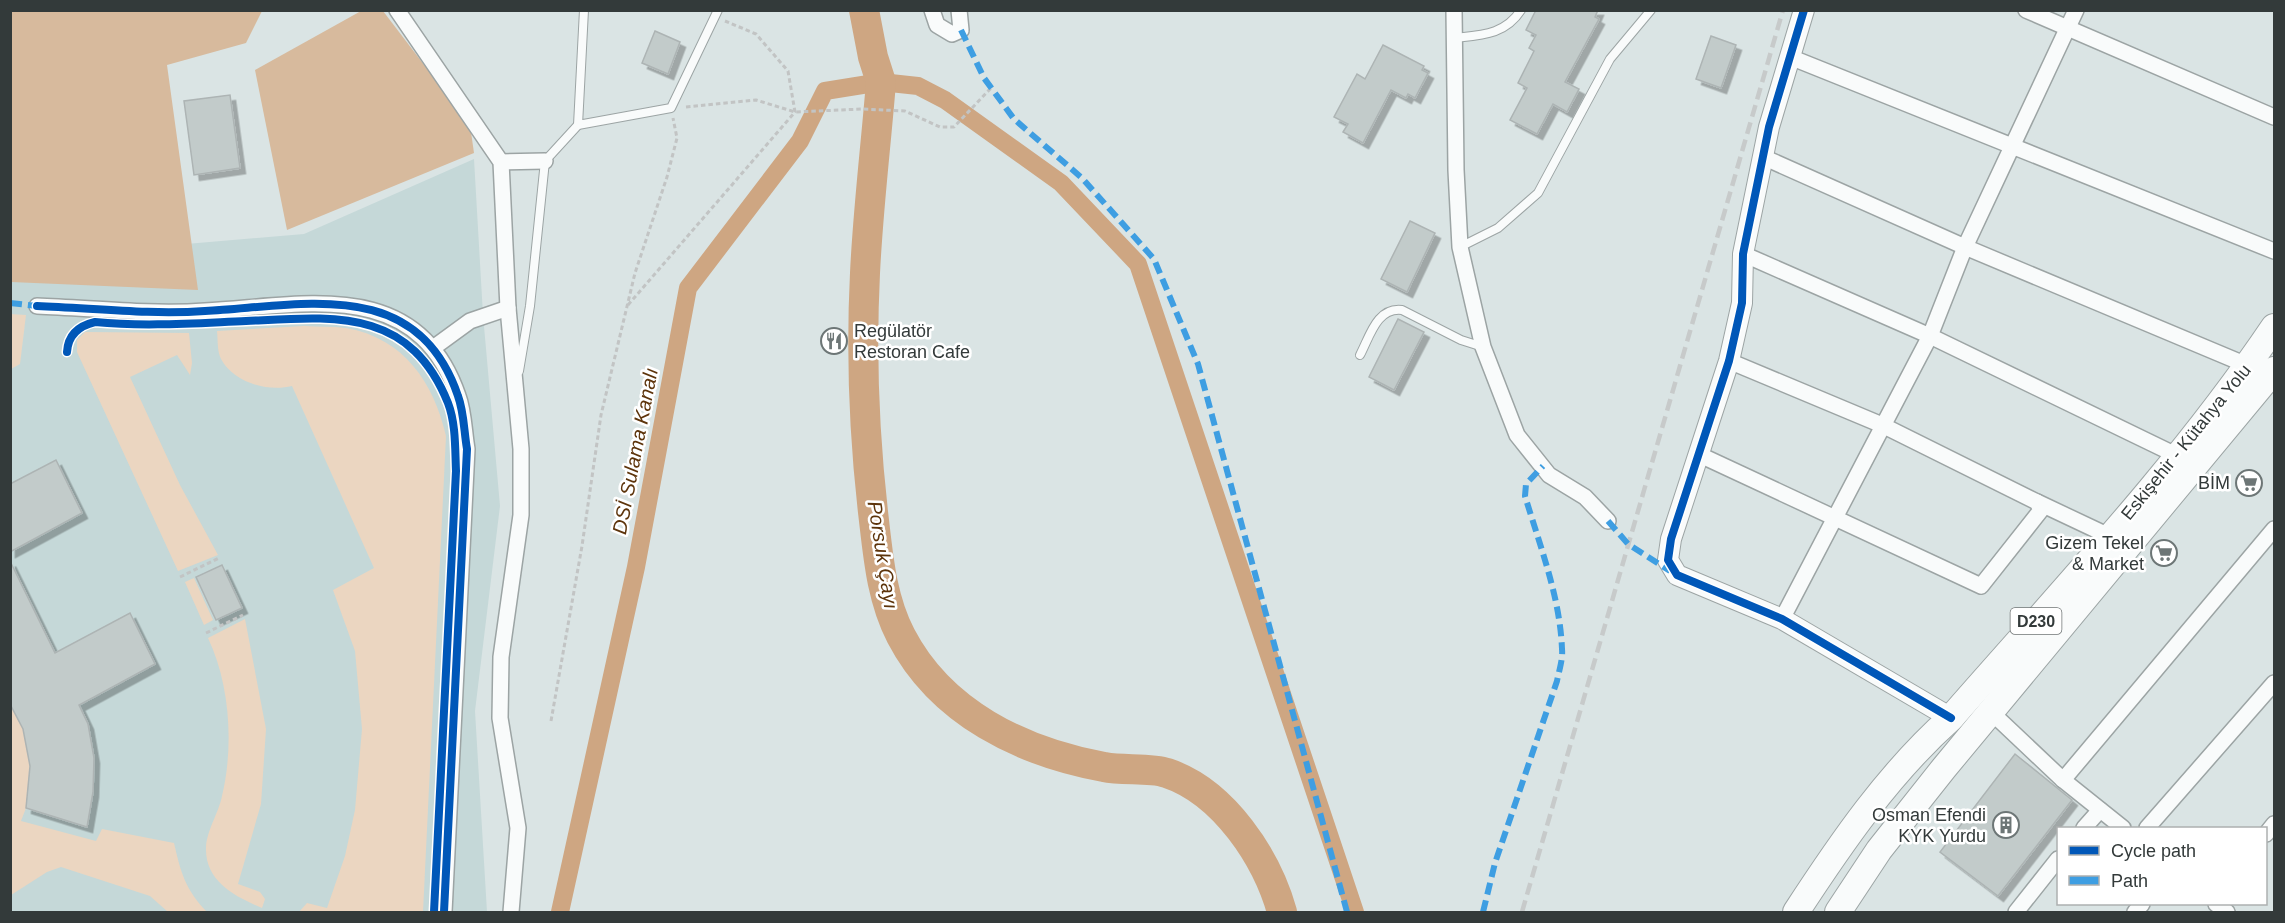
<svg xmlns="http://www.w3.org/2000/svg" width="2285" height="923" font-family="Arial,sans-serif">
  <defs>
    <filter id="shadow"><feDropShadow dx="5.5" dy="5.5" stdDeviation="0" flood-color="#0004"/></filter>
  </defs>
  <rect width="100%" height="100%" fill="#dae4e4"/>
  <polygon fill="#c5d8d8" points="474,159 483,315 500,506 475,711 487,912 11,912 11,259 304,234"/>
  <g fill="#ebd6c1">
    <polygon points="10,314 26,315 20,364 11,369"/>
    <path d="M304 326C318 327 332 326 346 328 404 338 434 383 446 436L423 912H299L307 903 327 908 345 856 355 810 362 729 355 651 333 590 374 568 292 386C268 392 234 383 221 359 217 351 218 340 217 331Z"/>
    <polygon points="85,332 189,333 192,363 190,375 177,355 130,377 180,485 218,555 178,571 77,352 77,340"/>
    <path d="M10 561 55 653 130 613 155 664 79 705C98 746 95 784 87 827L26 808 21 821 96 841 102 829 174 843C181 873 185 889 207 912H168L150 896 61 867 47 872 11 895Z"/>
    <polygon points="194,578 213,620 204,625 185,582"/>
    <path d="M245 619 266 729 261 804 238 884 260 892 265 899 262 908C236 897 205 882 206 848 206 832 219 812 222 796 234 746 230 684 208 638Z"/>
  </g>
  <g fill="#d7ba9d">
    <polygon points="11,10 262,11 246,43 167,65 198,290 11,282"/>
    <polygon points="361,11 383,11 470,125 474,153 287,230 255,70"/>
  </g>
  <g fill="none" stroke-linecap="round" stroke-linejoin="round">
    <polyline stroke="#cea682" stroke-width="18" points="560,912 636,567 688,288 800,141 825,91 881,82 918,86 945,100 1061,183 1138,264 1355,912"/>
    <path stroke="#cea682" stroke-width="30" d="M864 10 873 57 881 82C876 145 868 209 865 273 861 353 864 433 873 512 878 554 881 598 901 636 941 713 1022 752 1104 767 1123 771 1150 767 1167 773 1224 792 1267 858 1282 912"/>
  </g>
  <g fill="#c2cbca" stroke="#adb4b4" stroke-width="1.5" filter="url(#shadow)">
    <polygon points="1536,10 1598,10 1595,17 1599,19 1565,82 1579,89 1567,112 1553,104 1537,134 1510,120 1527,88 1518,83 1534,51 1529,48 1536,35 1526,30"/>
    <polygon points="655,31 680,42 668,74 642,63"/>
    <polygon points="1711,36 1736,45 1721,88 1696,79"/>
    <polygon points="1383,45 1424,66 1422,70 1428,73 1415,98 1408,94 1406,98 1391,90 1363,143 1343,132 1348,124 1334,117 1357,74 1365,79"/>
    <polygon points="230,95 240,168 194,175 184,101"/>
    <polygon points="1410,221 1435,233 1407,292 1381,279"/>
    <polygon points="1398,319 1424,332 1394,390 1369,377"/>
    <polygon points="56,460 82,513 10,552 10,484"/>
    <polygon points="10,561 55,653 130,613 155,664 79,705 88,724 94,758 93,792 87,827 26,808 30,766 23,729 10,704"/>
    <polygon points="222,565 242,608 216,620 196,577"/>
    <polygon points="2015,754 2072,800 1998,896 1940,852"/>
  </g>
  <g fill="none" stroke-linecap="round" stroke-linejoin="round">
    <defs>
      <g id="service">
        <polyline points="584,10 578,125 671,108 718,10"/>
        <path d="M1454 38C1481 35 1505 35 1521 10"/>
        <polyline points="1460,247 1498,228 1538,193 1610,59 1651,10"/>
        <path d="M1360 355C1370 336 1377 307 1402 310L1461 340 1483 347"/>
        <polyline points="519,371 530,306 545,161 578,125"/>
      </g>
      <g id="minor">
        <polyline points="397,10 501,162 508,308 521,449 521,515 501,657 500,718 518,828 511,912"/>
        <polyline points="932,10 937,25 952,34 961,30 959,10"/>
        <polyline points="1454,10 1456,170 1460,247 1483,347 1517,435 1549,475 1585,497 1608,521"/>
        <polyline points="2026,10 2274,117"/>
        <polyline points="1790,57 2274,251"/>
        <polyline points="1763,157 1965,247 2249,366"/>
        <polyline points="501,162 545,161"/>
        <polyline points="1743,254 1930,336 2178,456"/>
        <path d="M37 306C92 308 150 315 205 311 302 306 417 275 458 396 464 412 464 432 467 449L444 912"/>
        <polyline points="433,348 470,321 508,308"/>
        <polyline points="1700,455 1981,586 2041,510 2037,502 1882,425 1729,361"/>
        <polyline points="2037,502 2109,536"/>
        <polyline points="1782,619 1930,336 1965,247 2076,10"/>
        <polyline points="1991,712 2063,780 2123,828"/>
        <polyline points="2063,780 2274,529"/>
        <polyline points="2084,828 2100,810"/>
        <polyline points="2147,828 2274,683"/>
        <polyline points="2266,834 2274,824"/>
        <polyline points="2216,904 2227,912"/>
        <polyline points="2016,912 2058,859"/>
        <polyline points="2135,912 2142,904"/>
      </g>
      <polyline id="tertiary" points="1804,10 1769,127 1743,254 1742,303 1729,361 1671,539 1668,560 1677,575 1782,619 1951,718"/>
      <g id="trunk">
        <path d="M1796 912C1841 843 1889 773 1951 718 2061 592 2181 465 2274 327"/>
        <polyline points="1838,912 1879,850 1944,768 2274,370"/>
      </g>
    </defs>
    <use href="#service" stroke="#9ca4a4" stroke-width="10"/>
    <use href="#minor" stroke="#9ca4a4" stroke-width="18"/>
    <use href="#tertiary" stroke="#9ca4a4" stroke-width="22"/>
    <use href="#trunk" stroke="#9ca4a4" stroke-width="28"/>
    <g stroke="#c2c4c4" stroke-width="3" stroke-dasharray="4.5 3" stroke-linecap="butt">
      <polyline points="686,107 756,100 795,112 862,109 905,111 940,127 954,127 991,88"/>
      <polyline points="628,305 795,112 788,71 756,34 725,21"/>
      <polyline points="180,577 219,558"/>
      <polyline points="206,633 243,615"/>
      <polyline points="551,721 582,546 601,415 635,273 667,177 677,138 673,118"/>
    </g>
    <use href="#service" stroke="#f9fbfb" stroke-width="8"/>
    <use href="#minor" stroke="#f9fbfb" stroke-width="15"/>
    <use href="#tertiary" stroke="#f9fbfb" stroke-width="20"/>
    <use href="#trunk" stroke="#f9fbfb" stroke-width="26"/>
    <polyline stroke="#c7caca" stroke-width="4.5" stroke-dasharray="12 6" stroke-linecap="butt" points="1522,912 1783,10"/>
    <g stroke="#3e9ee2" stroke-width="6" stroke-dasharray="12 6" stroke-linecap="butt">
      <polyline points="961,30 984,78 1014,119 1082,178 1154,259 1198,364 1347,912"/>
      <polyline points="10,303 37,306"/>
      <polyline points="1608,521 1628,544 1670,571"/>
      <path d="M1483 912 1495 863 1557 681C1559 671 1563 659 1562 649 1560 597 1540 546 1525 496L1526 484 1543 466"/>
    </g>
    <defs>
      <g id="cycleway">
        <polyline points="1804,10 1769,127 1743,254 1742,303 1729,361 1671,539 1668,560 1677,575 1782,619 1951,718"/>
        <path d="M37 306C92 308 150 315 205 311 302 306 417 275 458 396 464 412 464 432 467 449L444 912"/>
        <path d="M67 352C68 335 78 326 95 322 145 327 197 323 246 321 332 317 409 306 448 403 456 424 455 449 456 471L434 912"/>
      </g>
    </defs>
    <use href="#cycleway" stroke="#fff" stroke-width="11"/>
    <use href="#cycleway" stroke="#0057b8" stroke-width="8"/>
  </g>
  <defs>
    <symbol id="restaurant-ring" viewBox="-11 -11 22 22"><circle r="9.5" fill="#fff" stroke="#6d7676" stroke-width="1.5"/><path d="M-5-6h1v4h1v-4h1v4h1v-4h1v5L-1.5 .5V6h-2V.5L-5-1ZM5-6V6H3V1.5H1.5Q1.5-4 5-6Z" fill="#6d7676"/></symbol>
    <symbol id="supermarket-ring" viewBox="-11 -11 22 22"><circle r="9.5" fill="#fff" stroke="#6d7676" stroke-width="1.5"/><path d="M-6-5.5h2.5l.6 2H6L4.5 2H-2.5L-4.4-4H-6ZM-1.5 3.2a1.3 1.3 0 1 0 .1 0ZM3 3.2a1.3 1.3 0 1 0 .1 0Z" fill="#6d7676"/></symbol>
    <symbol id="building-ring" viewBox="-11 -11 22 22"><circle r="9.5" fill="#fff" stroke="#6d7676" stroke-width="1.5"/><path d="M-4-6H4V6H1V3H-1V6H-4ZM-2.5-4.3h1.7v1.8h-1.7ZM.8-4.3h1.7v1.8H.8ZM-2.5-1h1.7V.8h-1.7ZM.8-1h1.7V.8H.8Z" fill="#6d7676"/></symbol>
  </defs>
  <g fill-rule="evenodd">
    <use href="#restaurant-ring" x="819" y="326" width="30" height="30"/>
    <use href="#supermarket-ring" x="2234" y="468" width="30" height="30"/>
    <use href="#supermarket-ring" x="2149" y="538" width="30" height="30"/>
    <use href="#building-ring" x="1991" y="810" width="30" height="30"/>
  </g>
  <g text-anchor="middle" stroke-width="5" stroke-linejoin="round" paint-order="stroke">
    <rect fill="#fff" stroke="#707575" stroke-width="1.5" x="2010.5" y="608" width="51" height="26" rx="4.5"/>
    <g font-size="16" font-weight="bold" fill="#333a3a">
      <text x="2036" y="627">D230</text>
    </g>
    <g font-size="18" fill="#333a3a" stroke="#fff" text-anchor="end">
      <text x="854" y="337" text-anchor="start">Regülatör<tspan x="854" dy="21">Restoran Cafe</tspan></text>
      <text x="2230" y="489">BİM</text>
      <text x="2144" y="549">Gizem Tekel<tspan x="2144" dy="21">&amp; Market</tspan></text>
      <text x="1986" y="821">Osman Efendi<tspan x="1986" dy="21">KYK Yurdu</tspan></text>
    </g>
    <g font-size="18" fill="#333a3a" stroke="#fff">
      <text transform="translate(2186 442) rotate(-51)" y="6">Eskişehir - Kütahya Yolu</text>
    </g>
    <g font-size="20" font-style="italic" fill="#5d340b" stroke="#fff">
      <text transform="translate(635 451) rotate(-79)" y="7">DSİ Sulama Kanalı</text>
      <text transform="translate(883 555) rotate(81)" y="7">Porsuk Çayı</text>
    </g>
  </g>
  <rect width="2285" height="923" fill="none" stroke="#333a3a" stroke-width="24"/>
  <rect x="2057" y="827" width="210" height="78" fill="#ffffff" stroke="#adb0b0" stroke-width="1.5"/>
  <rect x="2069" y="846" width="30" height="9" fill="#0057b8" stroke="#adb0b0" stroke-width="1.5"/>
  <text x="2111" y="857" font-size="18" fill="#333a3a">Cycle path</text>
  <rect x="2069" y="876" width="30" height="9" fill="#3e9ee2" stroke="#adb0b0" stroke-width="1.5"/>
  <text x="2111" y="887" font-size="18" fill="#333a3a">Path</text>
</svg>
